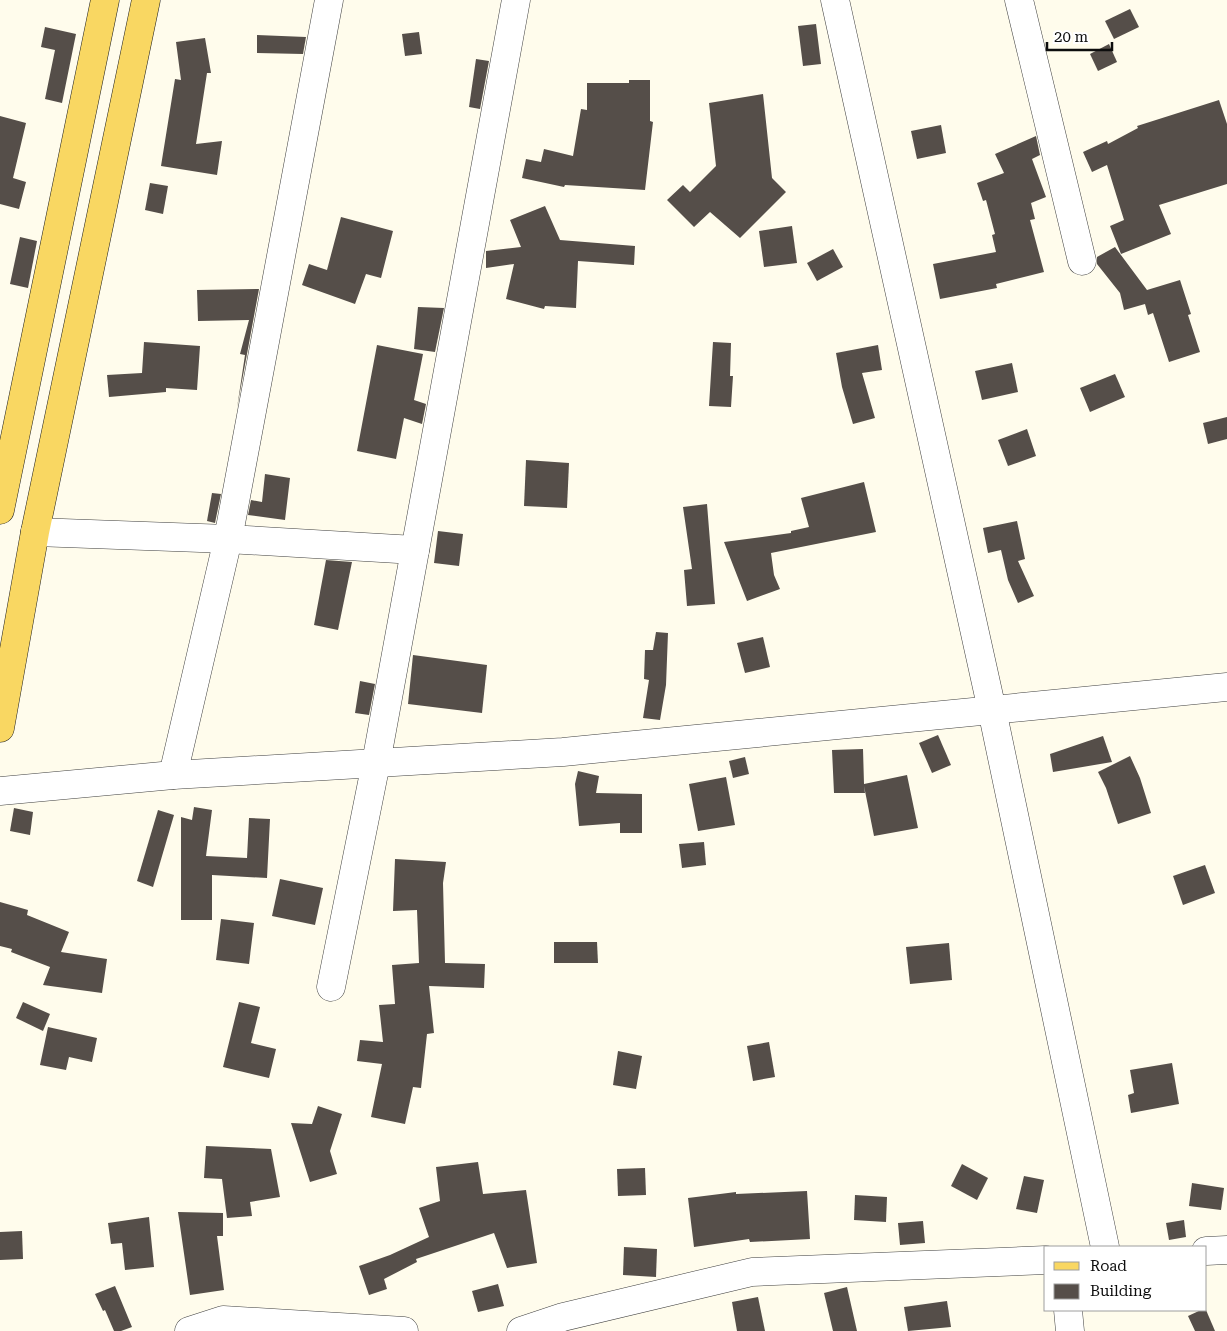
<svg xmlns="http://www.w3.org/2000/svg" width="1227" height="1331" font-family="'Roboto Serif',serif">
  <rect width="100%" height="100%" fill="#fffcec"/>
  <g fill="#554e49">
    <polygon points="1130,9 1139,27 1114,39 1105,21"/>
    <polygon points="816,24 821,64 803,66 798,26"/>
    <polygon points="45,27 76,34 62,103 45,99 55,50 41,47"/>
    <polygon points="419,32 422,54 405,56 402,34"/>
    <polygon points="257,35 306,37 303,54 257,53"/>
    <polygon points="205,38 211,73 207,73 196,144 222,141 217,175 161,166 175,79 181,80 176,42"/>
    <polygon points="1109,44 1117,62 1098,71 1090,54"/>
    <polygon points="476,59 489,61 480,109 469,107"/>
    <polygon points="629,80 650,80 650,121 653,122 645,190 565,185 564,187 522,178 526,159 541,162 544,149 573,156 581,109 587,110 587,83 629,83"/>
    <polygon points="763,94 772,178 786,192 740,238 710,212 694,227 667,200 683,185 690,192 716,166 709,103"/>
    <polygon points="1219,100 1227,124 1227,184 1159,205 1171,234 1121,254 1110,226 1124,220 1107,165 1092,172 1083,152 1107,141 1108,144 1138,128 1137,126"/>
    <polygon points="0,116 26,123 13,178 26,182 19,209 0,204"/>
    <polygon points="941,125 946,153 917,159 911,131"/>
    <polygon points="1036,136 1040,155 1032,159 1046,197 1031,203 1035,219 1030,220 1044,272 996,284 997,288 940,299 933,264 996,252 992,235 995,234 986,200 983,201 977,183 1004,173 995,154"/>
    <polygon points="150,183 168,186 163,214 145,210"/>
    <polygon points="545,206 560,240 635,246 634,265 578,261 576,308 545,306 544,309 506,299 514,264 486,268 486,251 521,247 510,220"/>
    <polygon points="341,217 393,231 381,278 366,274 355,304 302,285 309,264 327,270"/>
    <polygon points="792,226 797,263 764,267 759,231"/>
    <polygon points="20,237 37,241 28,288 10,284"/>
    <polygon points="1115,247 1147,290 1180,280 1191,314 1188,315 1200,352 1169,362 1153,313 1148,315 1145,304 1124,310 1120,293 1097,264 1097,257"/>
    <polygon points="833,249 843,267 817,281 807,263"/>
    <polygon points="259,289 237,408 245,355 240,354 249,320 198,321 197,290"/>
    <polygon points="418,307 444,308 435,352 414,349"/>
    <polygon points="144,342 200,346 197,390 166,388 166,392 109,397 107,375 142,373"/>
    <polygon points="713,342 731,343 730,376 733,376 731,407 709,406"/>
    <polygon points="377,345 423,354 414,400 426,404 422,424 404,418 396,459 357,451"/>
    <polygon points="878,345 882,370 862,373 875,418 853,424 842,387 836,353"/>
    <polygon points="1012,363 1018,392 982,400 975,371"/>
    <polygon points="1115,374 1125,397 1090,412 1080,388"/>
    <polygon points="1227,417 1227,439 1208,444 1203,423"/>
    <polygon points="1027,429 1036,456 1008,466 998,440"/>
    <polygon points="526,460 569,463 567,508 524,506"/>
    <polygon points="265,474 290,478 285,520 248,515 251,500 262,502"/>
    <polygon points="864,482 876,532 771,553 774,575 780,589 747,601 724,542 791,533 791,531 809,527 801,498"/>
    <polygon points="212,493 221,494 215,523 207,521"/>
    <polygon points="707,504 715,604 687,606 684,570 692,569 683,507"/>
    <polygon points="1017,521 1025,559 1018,561 1034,596 1018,603 1008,580 1001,550 988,553 983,528"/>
    <polygon points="438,531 463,534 459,566 434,563"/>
    <polygon points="326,560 352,562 338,630 314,625"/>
    <polygon points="656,632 668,633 666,685 660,720 643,718 649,680 644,679 645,650 653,650"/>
    <polygon points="763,637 770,667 745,673 737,643"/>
    <polygon points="413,655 487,665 482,713 408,704"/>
    <polygon points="360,681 375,684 369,715 355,713"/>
    <polygon points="938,735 951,765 932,773 919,743"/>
    <polygon points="1103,736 1112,762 1053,772 1050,754"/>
    <polygon points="863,749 864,784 907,775 918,828 874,836 864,786 865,793 834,793 832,750"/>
    <polygon points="1130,756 1140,778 1151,813 1118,824 1106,788 1098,772"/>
    <polygon points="745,757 749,774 733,778 729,761"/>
    <polygon points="578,771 599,776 596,793 642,794 642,833 620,833 620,823 579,826 575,784"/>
    <polygon points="726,777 735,825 698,831 689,784"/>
    <polygon points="194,807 212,810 206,856 247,858 249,818 270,819 267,878 212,875 212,920 181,920 181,817 192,820"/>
    <polygon points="14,808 33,812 30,835 10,831"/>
    <polygon points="158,810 174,815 153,887 137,881"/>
    <polygon points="704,842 706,865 682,868 679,844"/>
    <polygon points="395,859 446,862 443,883 445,963 485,964 484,988 429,986 434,1033 427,1034 421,1088 413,1087 405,1124 371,1117 382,1064 357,1061 360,1040 383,1042 379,1005 395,1004 392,965 419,963 417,910 393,911"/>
    <polygon points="1205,865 1215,893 1183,905 1173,876"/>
    <polygon points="280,879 323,888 315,925 272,916"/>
    <polygon points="0,902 28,910 27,915 69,932 61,952 107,959 102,993 43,985 50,967 11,952 12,949 0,946"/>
    <polygon points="221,919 254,923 249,964 216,960"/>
    <polygon points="554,942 597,942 598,963 554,963"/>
    <polygon points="949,943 952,980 910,984 906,947"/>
    <polygon points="23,1002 50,1014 43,1031 16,1018"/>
    <polygon points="239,1002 260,1007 251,1043 276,1049 269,1078 223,1067"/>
    <polygon points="48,1027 97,1038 92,1062 69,1057 66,1070 40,1065"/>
    <polygon points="769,1042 775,1077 753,1081 747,1046"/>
    <polygon points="618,1051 642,1056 636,1089 613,1085"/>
    <polygon points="1172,1063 1179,1104 1131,1113 1128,1095 1134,1093 1130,1070"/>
    <polygon points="318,1106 342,1114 330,1151 337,1174 310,1182 291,1123 312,1124"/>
    <polygon points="206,1146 271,1149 280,1197 250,1202 252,1216 227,1218 222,1179 204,1178"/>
    <polygon points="478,1162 483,1194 526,1190 537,1263 507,1268 494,1233 416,1259 417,1262 384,1279 387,1289 369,1295 359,1266 390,1255 429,1237 419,1208 440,1201 436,1167"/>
    <polygon points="962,1164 988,1178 977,1200 951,1186"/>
    <polygon points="645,1168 646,1195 618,1196 617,1169"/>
    <polygon points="1024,1176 1044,1180 1037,1213 1016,1209"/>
    <polygon points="1192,1183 1224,1188 1221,1210 1189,1206"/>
    <polygon points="807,1191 810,1239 750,1242 749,1239 694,1247 688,1198 736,1192 736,1194"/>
    <polygon points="855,1195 887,1197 886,1222 854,1220"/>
    <polygon points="178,1212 223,1213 223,1236 217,1236 224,1290 190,1295"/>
    <polygon points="149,1217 154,1267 125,1270 122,1243 111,1244 108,1223"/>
    <polygon points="1184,1220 1186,1237 1169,1240 1166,1223"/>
    <polygon points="923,1221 925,1243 900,1245 898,1223"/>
    <polygon points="22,1231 23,1259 0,1260 0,1232"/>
    <polygon points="624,1247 657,1249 656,1277 623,1275"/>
    <polygon points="498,1284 504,1306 478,1312 472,1291"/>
    <polygon points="115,1286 132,1327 121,1331 114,1331 105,1310 103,1311 95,1294"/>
    <polygon points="847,1287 857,1331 833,1331 824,1293"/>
    <polygon points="758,1297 765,1331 737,1331 732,1302"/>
    <polygon points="947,1301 951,1327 908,1331 904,1307"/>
    <polygon points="1201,1310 1206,1310 1215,1331 1195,1331 1188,1316"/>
  </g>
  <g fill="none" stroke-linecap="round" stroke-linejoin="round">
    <defs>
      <g id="minor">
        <polyline points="835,0 992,710 1105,1247"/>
        <polyline points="1019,0 1082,261"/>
        <polyline points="35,532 228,539 415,550"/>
        <polyline points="173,775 228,539 329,0"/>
        <polyline points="0,791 173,775 563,752 1227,687"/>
        <polyline points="331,987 376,763 516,0"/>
        <polyline points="1206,1251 1227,1250"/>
        <polyline points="1068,1310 1070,1331"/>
        <polyline points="189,1331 223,1320 404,1331"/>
        <polyline points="521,1331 563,1317 752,1272 1046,1260"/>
      </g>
      <g id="major">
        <polyline points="0,510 105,0"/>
        <polyline points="0,728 35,532 146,0"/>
      </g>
    </defs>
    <use href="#minor" stroke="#404040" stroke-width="29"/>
    <use href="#major" stroke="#1e1e1e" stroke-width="29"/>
    <use href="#minor" stroke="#fff" stroke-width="28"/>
    <use href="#major" stroke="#f9d762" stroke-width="28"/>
  </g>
  <rect x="1044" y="1246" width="162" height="65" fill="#ffffff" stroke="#9e9e9e"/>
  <rect x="1054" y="1262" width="25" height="8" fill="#f9d762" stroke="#9e9e9e"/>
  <text x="1090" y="1271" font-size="15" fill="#0d0d0d">Road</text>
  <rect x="1054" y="1284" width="25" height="15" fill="#554e49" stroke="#9e9e9e"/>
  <text x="1090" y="1296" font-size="15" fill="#0d0d0d">Building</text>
  <path d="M1047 42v8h65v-8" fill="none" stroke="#0d0d0d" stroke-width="2.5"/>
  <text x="1054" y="42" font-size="15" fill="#0d0d0d" stroke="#ffffff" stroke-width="4" paint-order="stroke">20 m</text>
</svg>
